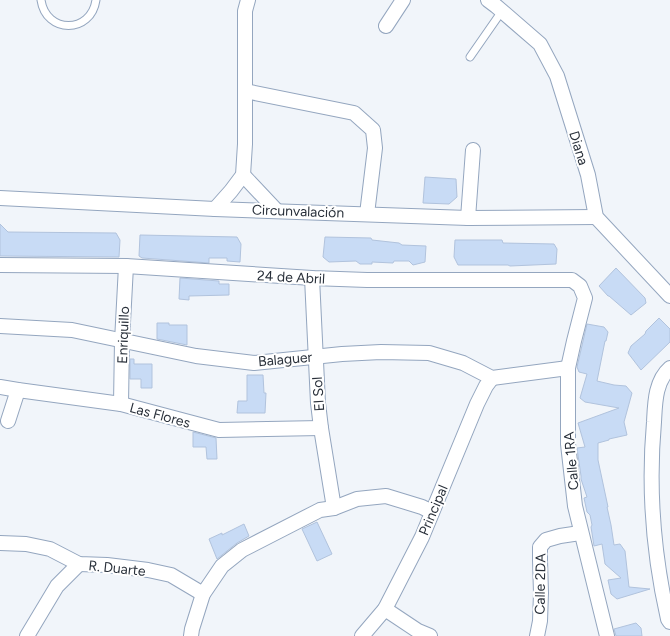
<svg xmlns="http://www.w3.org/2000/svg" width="670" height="636" font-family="Figtree,sans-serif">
  <rect width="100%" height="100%" fill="#f1f5fa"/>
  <g fill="#c8dbf5" stroke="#b1c3dd">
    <polygon points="425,177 456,179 457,197 449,204 423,203"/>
    <polygon points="0,224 8,232 116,233 120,240 119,257 0,256"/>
    <polygon points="140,235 237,237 241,244 240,262 227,261 227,258 209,258 209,263 142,258 139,256"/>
    <polygon points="325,237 371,238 372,240 399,243 402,245 426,246 425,262 413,265 409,261 394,261 393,263 372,262 372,264 360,264 356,261 329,262 323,257"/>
    <polygon points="455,240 502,240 503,243 554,244 557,249 556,264 510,266 508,265 458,265 454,257"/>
    <polygon points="616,268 645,298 646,303 631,315 609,296 608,296 599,286"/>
    <polygon points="180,278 219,281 219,284 229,284 229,295 189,296 189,300 179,299"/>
    <polygon points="659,318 670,329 670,342 641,370 628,353 631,346 645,334 646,331"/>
    <polygon points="157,323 169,323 169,325 187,325 187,345 157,339"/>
    <polygon points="587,324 604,327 608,332 606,341 605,341 597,381 614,385 626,386 632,393 624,422 627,435 609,439 609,440 598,443 598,460 608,507 607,507 611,525 614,545 620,544 625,551 629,587 650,589 617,599 611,594 608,580 621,578 605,564 602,544 594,546 591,527 592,525 590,515 587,512 584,498 587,497 581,479 581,476 577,448 585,447 578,423 619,408 585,402 580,398 587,374 579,372 577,367"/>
    <polygon points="130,359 134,359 134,364 152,364 152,388 141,388 141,379 130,379"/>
    <polygon points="247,375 263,375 264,393 266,393 265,413 237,413 238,401 247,401"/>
    <polygon points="193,432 216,438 217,459 207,459 206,447 193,447"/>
    <polygon points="317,522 332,554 317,561 302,529"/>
    <polygon points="244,524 249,536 237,543 217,559 209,539 222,533 222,535"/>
    <polygon points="636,623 641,628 642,636 616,636 614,629"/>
  </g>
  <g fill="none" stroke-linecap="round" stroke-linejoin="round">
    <defs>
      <g id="lane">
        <path d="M41 0C46 34 91 34 96 0"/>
        <polyline points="470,57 502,11"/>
      </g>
      <g id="street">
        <polyline points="488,0 496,6 540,44 557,76 588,175 596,217 670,296"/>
        <polyline points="386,26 403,0"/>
        <polyline points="245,91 354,113 373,130 375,148 367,214"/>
        <polyline points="243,175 276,210"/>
        <polyline points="0,198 215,209 468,218 596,217"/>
        <polyline points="215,209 231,191 243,175 245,144 245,11 248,0"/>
        <polyline points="468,218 473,150"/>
        <polyline points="0,265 126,266 312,278 367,280 572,280 580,286 585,298 574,341 568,368 568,444 575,506 607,636"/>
        <polyline points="312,278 318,403 321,428 334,508"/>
        <polyline points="0,326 72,330 196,356 254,363 342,354 381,352 429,353 463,363 492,378 568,368"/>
        <path d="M670 368C655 381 655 404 654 422 648 489 653 553 668 619L670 622"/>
        <polyline points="0,387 18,390 121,404 219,430 321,428"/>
        <polyline points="121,404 122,341 126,266"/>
        <polyline points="8,421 18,390"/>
        <polyline points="0,543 26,544 50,549 79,564 107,565 148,570 171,575 203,594"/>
        <polyline points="385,609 418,631 430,636"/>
        <polyline points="27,636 57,586 79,564"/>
        <polyline points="191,636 192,629 203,594 222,566 242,550 320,510 334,508 357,499 386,496 422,507 432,512"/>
        <polyline points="362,636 385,609 422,537 477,404 486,386 492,378"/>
        <polyline points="537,636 540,621 541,593 540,560 540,547 546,540 560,536 580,533"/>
      </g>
    </defs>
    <use href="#lane" stroke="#94a6bf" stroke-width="9"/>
    <use href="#street" stroke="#94a6bf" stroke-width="16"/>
    <use href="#lane" stroke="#fff" stroke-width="7"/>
    <use href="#street" stroke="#fff" stroke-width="14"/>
  </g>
  <g text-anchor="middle" stroke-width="4" stroke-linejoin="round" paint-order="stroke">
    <g font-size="14" fill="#29303a" stroke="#fff">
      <text transform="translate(579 148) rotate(73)" y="5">Diana</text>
      <text transform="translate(298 211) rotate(2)" y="5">Circunvalación</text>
      <text transform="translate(291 277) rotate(3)" y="5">24 de Abril</text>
      <text transform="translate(123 335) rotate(-88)" y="5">Enriquillo</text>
      <text transform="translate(285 359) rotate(-5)" y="5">Balaguer</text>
      <text transform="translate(318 394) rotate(-94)" y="5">El Sol</text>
      <text transform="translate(160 415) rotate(15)" y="5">Las Flores</text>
      <text transform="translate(571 461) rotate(-95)" y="5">Calle 1RA</text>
      <text transform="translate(433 510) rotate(-67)" y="5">Principal</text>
      <text transform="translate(117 568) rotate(6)" y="5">R. Duarte</text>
      <text transform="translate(540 584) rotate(-89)" y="5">Calle 2DA</text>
    </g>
  </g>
</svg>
